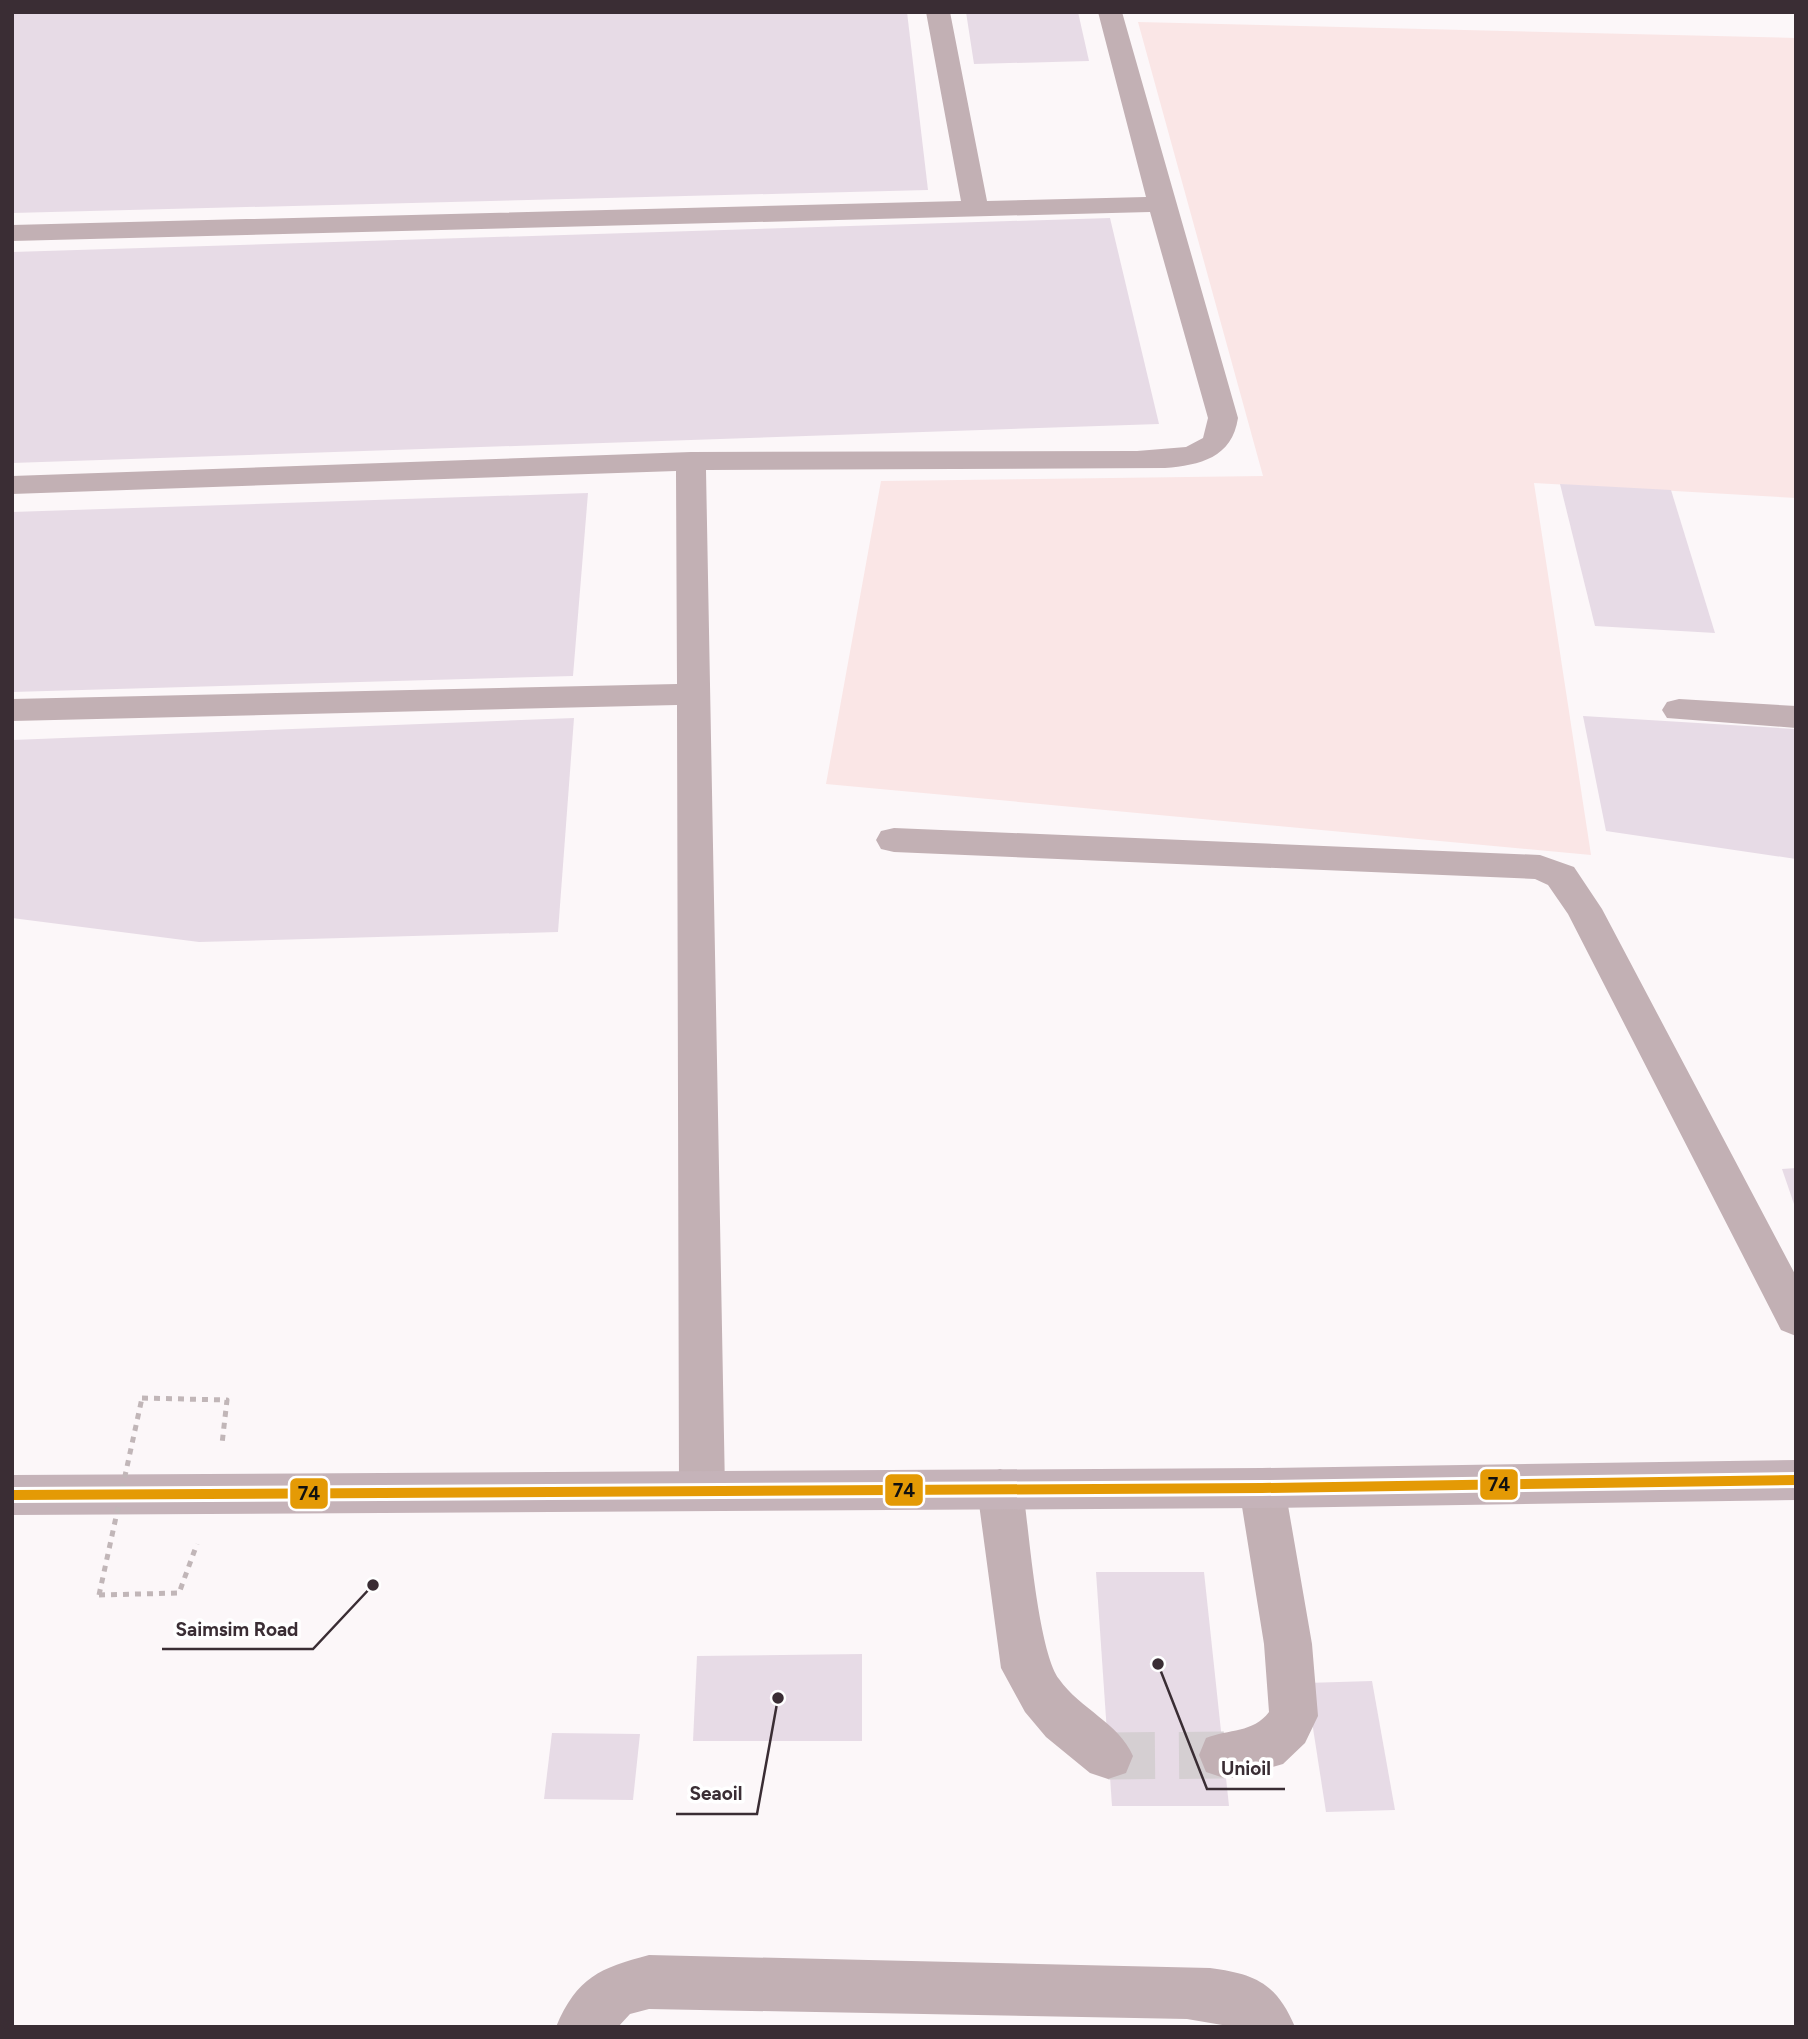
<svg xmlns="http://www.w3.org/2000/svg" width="1808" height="2039" font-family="Figtree,sans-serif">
  <rect width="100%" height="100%" fill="#fcf7f9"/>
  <polygon fill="#fae6e6" points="1138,22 1796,38 1796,498 1534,483 1591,855 826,784 881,481 1263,476"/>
  <g fill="#e7dbe6">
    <polygon points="12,12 907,12 928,190 12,213"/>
    <polygon points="966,12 1078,12 1089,61 974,64"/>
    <polygon points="1110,218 1159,424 12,463 12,252"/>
    <polygon points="1560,484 1671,490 1715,633 1595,626"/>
    <polygon points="588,493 573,676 12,692 12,512"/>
    <polygon points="1583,716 1796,729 1796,859 1606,831"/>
    <polygon points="574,718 558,932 199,942 12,918 12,740"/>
    <polygon points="1796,1168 1796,1207 1795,1207 1782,1169"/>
    <polygon points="1096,1572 1204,1572 1229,1806 1112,1806"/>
    <polygon points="862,1654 862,1741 693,1741 697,1656"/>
    <polygon points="1372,1681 1395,1810 1326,1812 1306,1683"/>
    <polygon points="552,1733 640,1734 633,1800 544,1799"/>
  </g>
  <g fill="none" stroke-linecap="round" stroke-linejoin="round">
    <polyline stroke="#d5cfd2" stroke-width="47" stroke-dasharray="47 24" stroke-linecap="butt" points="1108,1756 1224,1755"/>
    <g stroke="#c1b6b8" stroke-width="5" stroke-dasharray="6 6" stroke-linecap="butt">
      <polyline points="142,1398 227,1400 222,1444"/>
      <polyline points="99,1595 179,1593 197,1544"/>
    </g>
    <g fill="#c2b0b4" fill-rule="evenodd">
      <path d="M926 12H950L987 201 1146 197 1098 12H1122L1238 418C1232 458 1200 465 1165 468L706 470 725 1490 718 1504 702 1510 686 1504 679 1490 677 705 12 721V699L677 684 676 471 12 494V476L691 452 1137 451 1186 447 1203 438 1208 418 1150 212 12 241V225L961 201Z"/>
      <polygon points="1679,699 1796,706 1796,728 1667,718 1662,710 1667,702"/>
      <polygon points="894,828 1540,855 1574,867 1602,909 1796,1276 1796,1336 1781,1330 1568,914 1548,885 1535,879 894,852 881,849 876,840 881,831"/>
      <path d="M1262 1468 1278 1474 1285 1488 1312 1644 1318 1716 1305 1743 1283 1764 1236 1778H1224L1206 1772 1199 1755 1206 1738C1229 1729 1253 1733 1269 1712L1264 1644 1239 1488 1246 1474Z"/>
      <path d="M1000 1469 1016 1475 1023 1489C1029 1531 1038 1650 1059 1679 1080 1709 1119 1723 1133 1756L1126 1773 1108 1779 1090 1773 1046 1737 1025 1712 1001 1668 977 1489 984 1475Z"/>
      <path d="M649 1955 1210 1968C1256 1974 1277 1984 1295 2027H1234L1187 2019 649 2009 630 2014 618 2027H556C577 1977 600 1968 649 1955Z"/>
    </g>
    <polygon fill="#c5b3b9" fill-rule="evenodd" points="1796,1460 1796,1500 1262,1508 12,1515 12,1475 1262,1468"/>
    <polyline stroke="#c1b6b8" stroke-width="5" stroke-dasharray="6 6" stroke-linecap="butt" points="99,1595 142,1398"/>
    <defs>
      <polygon id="bus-1" points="1796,1475 1796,1485 1262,1493 12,1500 12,1490 1262,1483"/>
    </defs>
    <use href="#bus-1" stroke="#fff" stroke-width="6"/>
    <use href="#bus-1" fill="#e49a05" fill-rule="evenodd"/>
  </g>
  <path fill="none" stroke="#3a2d34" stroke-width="2.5" d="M373 1585L313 1649H162M1158 1664L1207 1789H1285M778 1698L757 1814H676"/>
  <g fill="#3a2d34" stroke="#fff" stroke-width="2.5">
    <circle cx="373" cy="1585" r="7"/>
    <circle cx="1158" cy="1664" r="7"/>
    <circle cx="778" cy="1698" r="7"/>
  </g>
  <g font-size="19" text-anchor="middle" font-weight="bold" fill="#3a2d34" stroke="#fff" stroke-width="7" stroke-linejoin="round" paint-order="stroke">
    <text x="237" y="1636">Saimsim Road</text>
    <text x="1246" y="1775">Unioil</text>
    <text x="716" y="1800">Seaoil</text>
  </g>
  <g stroke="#fff" stroke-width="2.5">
    <rect x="1479" y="1468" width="40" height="33" rx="7" fill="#e49a05"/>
    <rect x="884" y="1473" width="40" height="34" rx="7" fill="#e49a05"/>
    <rect x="289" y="1477" width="40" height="33" rx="7" fill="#e49a05"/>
  </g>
  <g font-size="19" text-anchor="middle" font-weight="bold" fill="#111">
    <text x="1499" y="1491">74</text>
    <text x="904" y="1497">74</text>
    <text x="309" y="1500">74</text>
  </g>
  <rect width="1808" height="2039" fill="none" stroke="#3a2d34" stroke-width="28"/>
</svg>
